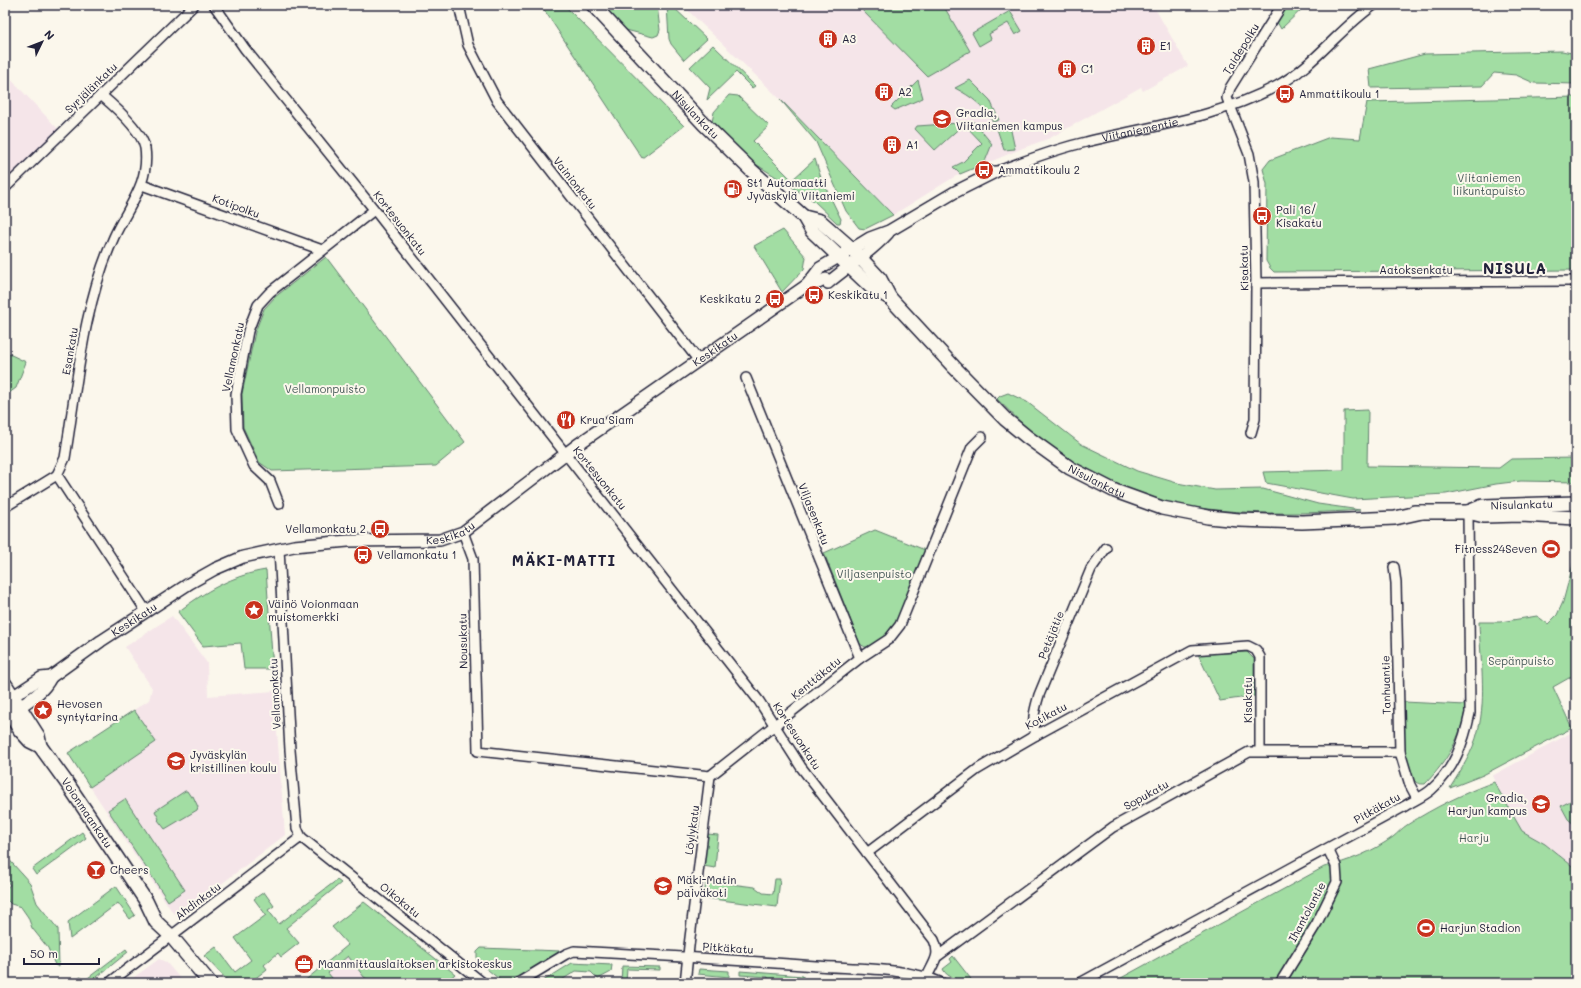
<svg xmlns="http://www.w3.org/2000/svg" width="1581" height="988" font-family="Mali,sans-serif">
  <rect width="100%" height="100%" fill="#fbf7ec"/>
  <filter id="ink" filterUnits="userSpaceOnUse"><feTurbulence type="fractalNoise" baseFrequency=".025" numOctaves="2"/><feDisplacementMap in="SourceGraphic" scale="8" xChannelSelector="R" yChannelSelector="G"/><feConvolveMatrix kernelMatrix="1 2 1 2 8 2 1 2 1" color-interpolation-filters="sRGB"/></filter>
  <g filter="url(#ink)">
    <g fill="#f5e5e9">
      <polygon points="682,5 1153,5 1188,66 1143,91 1141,87 1050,138 1023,148 954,177 893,215 777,96"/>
      <polygon points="5,73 59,130 5,183"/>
      <polygon points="172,616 207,663 208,696 274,691 285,835 181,915 173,913 68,753 149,700 152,688 125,647"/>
      <polygon points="1576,730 1576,869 1545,844 1522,831 1492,776"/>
      <polygon points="386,919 455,974 466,983 320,983 316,978"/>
      <polygon points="159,959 166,962 184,983 126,983"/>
    </g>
    <g fill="#a2dda3" stroke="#62806f">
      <polygon points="541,5 564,5 684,126 642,158"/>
      <polygon points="601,5 657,5 660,30 658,35 653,37 626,30"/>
      <polygon points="667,5 671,5 707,39 684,60 671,44 669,39"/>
      <polygon points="857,5 943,5 970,51 927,76"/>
      <polygon points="1288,5 1306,5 1281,29 1277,22"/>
      <polygon points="1010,11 1022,31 1015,35 1008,23 989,34 991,39 979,46 972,33"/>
      <polygon points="713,45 755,86 752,88 736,72 707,100 710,88 690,67"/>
      <polygon points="1562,51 1576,54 1576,84 1534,83 1516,75 1494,73 1482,86 1371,88 1369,69 1425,54"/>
      <polygon points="918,80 923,98 895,110 891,107"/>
      <path d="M970 80 990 100 999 120 993 122C984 106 972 97 955 88Z"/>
      <polygon points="729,95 738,96 769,126 753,141 792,180 815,159 821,178 841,219 840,223 837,223 814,201 754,163 712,122 714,112"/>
      <polygon points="1576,97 1576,270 1274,272 1270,268 1266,261 1267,184 1263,169 1270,160 1330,137 1360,139 1367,102"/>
      <polygon points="780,99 893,215 865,229 859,228 846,211 816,142"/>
      <polygon points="974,122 992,144 984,164 960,174 953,167 963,162 982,143 964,124 935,150 915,129 917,126"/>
      <polygon points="1010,126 1015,149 1004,150 997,129"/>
      <polygon points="783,230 806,257 804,269 782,292 754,246"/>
      <polygon points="326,257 465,442 436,466 272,471 259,462 243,427 242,394 255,332 264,309 275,297"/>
      <polygon points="5,352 26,362 16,388 5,396"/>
      <path d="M1008 393 1027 402 1081 444 1137 471 1177 483 1215 490 1263 489 1318 504 1360 510C1295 515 1227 515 1163 502 1130 494 1089 473 1061 455 1037 440 1017 418 997 399L1000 396Z"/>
      <polygon points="1368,410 1367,466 1499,468 1511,459 1576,458 1576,482 1521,481 1496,484 1446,494 1353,499 1266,483 1263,472 1344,470 1344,411"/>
      <polygon points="875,530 925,550 896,623 886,636 870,647 865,647 860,644 824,553"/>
      <path d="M1576 553V674L1553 687 1572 728 1483 775 1450 788C1461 770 1473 752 1478 731 1487 697 1480 657 1479 622H1500L1537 616 1548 624 1557 615 1563 602Z"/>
      <path d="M266 570 273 669H244L241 643 203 646 178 612C204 592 233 575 266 570Z"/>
      <polygon points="1247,652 1254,659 1254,696 1220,701 1198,654"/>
      <path d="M1404 702 1466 705C1461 738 1448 760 1425 784 1420 784 1417 784 1414 780 1403 767 1404 719 1404 702Z"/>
      <polygon points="134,710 156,742 90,787 68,753"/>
      <path d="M1494 782 1522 831 1545 844 1576 869V983H1112L1324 867C1350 861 1372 852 1393 837 1398 833 1402 828 1407 825 1435 807 1464 793 1494 782Z"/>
      <polygon points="185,791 187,791 191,797 193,796 198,807 197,810 165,829 158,820 159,819 155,811"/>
      <polygon points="1576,798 1576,826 1568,819 1561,806"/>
      <polygon points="125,799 185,890 168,901 108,810"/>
      <polygon points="82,832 86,838 36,875 32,869"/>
      <polygon points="707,834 718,835 715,868 703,866"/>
      <polygon points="5,855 30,883 37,903 58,929 59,967 55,965 48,948 32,928 28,917 21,907 11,904 5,898 5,889 10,885 5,878"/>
      <polygon points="775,879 780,879 777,907 704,898 706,881 755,887 763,893 773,894"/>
      <polygon points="337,880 341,883 286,928 299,943 281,957 278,953 264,965 267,969 252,981 254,983 230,983 204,956 216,947 235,972 251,960 235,938 266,915 254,899 264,892 274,906 268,910 279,924"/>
      <polygon points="116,886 135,915 130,919 118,903 70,939 68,922"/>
      <polygon points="364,902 455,974 445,983 400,981 373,983 364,977 348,956 328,973 336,983 302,983 348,945 332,927"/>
      <polygon points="481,948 561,951 511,983 504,983 477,961 477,952"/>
      <polygon points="126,949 128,952 92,981 81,983 79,978 81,977 84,981"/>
      <path d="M953 956 974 983C965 983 946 978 943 969L952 962 950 959Z"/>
      <polygon points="572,963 612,965 611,972 598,979 591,972 576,971 557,983 540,983"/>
      <polygon points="622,966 660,967 660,970 627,969 626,983 621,983"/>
      <polygon points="699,969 729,971 729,977 698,974"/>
      <polygon points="740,971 803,976 803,983 768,983 768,977 740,975"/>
    </g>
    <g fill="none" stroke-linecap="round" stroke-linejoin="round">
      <defs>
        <g id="minor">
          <path d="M214 5 245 49 377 213 759 701 801 767 934 940C941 956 934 961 927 977"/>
          <polyline points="459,5 468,45 497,101 699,361"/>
          <path id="s1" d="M995 172C1025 161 1055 149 1086 142 1154 125 1214 119 1277 86 1314 66 1339 29 1374 5"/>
          <polyline points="142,185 322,250"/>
          <polyline points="5,188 194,5"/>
          <polyline points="1256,283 1576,281"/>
          <polyline points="746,378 860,658"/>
          <polyline points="1251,433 1255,419 1256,283 1254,182 1249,154 1227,98 1230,88 1282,5"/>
          <path d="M57 475 65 458C77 385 83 305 114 237 128 206 150 184 145 148 142 131 114 106 101 95"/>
          <polyline points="57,475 146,611"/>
          <polyline points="279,504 270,481 254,466 237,429 236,394 248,331 258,305 270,292 374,210"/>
          <polyline points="5,507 57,475"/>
          <polyline points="463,532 473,559 478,751 710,776 860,658 889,639 900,625 972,447 982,437"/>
          <polyline points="279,549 290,750 297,828 301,837 483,983"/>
          <polyline points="1394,567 1396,583 1400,752 1410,785 1417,798"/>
          <path d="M1036 735C1031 721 1035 709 1039 695L1091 569 1106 548"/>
          <polyline points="867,853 978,769 1036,735 1192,650 1248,646 1256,650 1260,657 1260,751"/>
          <polyline points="938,956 1113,827 1249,752 1400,752"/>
          <polyline points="109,983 301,837"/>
          <path d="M518 983 566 954 574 951C655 955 736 960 816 966 856 969 906 967 942 983"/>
          <polyline points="685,983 689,946 710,776"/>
          <path d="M1080 983 1405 806C1413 801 1424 796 1431 790 1454 770 1464 742 1470 713L1468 512"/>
          <polyline points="1280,983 1317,923 1337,882 1336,866 1328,849"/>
        </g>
        <g id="tertiary">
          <path d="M807 285 818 283 826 279 828 283C848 266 870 253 888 233"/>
          <path id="s2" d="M6 701 41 678 51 677 101 641 190 583 215 569 243 557 294 546 348 541 440 540 463 532 577 445 807 285 820 268 852 249 870 238 889 231 955 192 995 172"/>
          <path d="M12 712C27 702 43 693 51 677"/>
        </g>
        <g id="secondary">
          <path id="s3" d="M593 5 704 124 751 170 804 217 812 231 871 287 890 298"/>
          <path id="s4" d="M804 217 820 221 852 249 880 279 890 298 954 367 1005 419 1027 437 1070 468 1115 491 1162 508 1208 517 1239 520 1302 522 1395 518 1422 512"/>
          <polyline points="1414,512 1468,512 1484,516 1521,515 1576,518"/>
          <path id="s5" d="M1468 512 1483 506 1576 503"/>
          <polyline points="5,684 38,736 40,746"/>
          <path id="s6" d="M5 706 20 730 30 741 40 746 69 786 146 901 156 922 171 936 210 983"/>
        </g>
      </defs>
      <use href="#minor" stroke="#22223b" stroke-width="12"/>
      <use href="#tertiary" stroke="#22223b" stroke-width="14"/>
      <use href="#secondary" stroke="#22223b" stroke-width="16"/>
      <use href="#minor" stroke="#fbf7ec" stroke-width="9"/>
      <use href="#tertiary" stroke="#fbf7ec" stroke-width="11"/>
      <use href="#secondary" stroke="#fbf7ec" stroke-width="13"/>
    </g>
  </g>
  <defs>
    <symbol id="building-disc" viewBox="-11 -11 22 22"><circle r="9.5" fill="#c8321e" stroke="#fbf7ec"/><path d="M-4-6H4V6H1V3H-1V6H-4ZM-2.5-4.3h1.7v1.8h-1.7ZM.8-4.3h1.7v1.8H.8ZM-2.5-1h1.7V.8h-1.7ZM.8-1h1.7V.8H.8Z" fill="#fff"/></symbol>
    <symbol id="bus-disc" viewBox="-11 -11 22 22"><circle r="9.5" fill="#c8321e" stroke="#fbf7ec"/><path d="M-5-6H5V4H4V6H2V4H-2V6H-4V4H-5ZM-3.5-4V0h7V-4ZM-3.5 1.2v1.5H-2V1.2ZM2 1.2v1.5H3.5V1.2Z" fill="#fff"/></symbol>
    <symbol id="university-disc" viewBox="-11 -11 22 22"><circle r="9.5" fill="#c8321e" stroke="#fbf7ec"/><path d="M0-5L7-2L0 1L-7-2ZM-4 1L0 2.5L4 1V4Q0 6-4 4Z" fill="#fff"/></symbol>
    <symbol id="fuel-disc" viewBox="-11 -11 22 22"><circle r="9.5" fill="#c8321e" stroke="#fbf7ec"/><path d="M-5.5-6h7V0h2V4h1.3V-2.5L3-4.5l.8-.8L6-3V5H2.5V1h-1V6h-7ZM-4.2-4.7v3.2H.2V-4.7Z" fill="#fff"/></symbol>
    <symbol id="restaurant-disc" viewBox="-11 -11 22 22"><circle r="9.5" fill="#c8321e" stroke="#fbf7ec"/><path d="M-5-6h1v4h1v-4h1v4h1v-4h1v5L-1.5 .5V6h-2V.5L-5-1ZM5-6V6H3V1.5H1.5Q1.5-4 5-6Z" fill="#fff"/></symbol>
    <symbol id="stadium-disc" viewBox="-11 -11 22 22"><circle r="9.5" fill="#c8321e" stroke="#fbf7ec"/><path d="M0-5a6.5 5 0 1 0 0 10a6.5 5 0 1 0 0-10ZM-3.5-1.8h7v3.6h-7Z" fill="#fff"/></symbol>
    <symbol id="sight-disc" viewBox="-11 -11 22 22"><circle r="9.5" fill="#c8321e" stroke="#fbf7ec"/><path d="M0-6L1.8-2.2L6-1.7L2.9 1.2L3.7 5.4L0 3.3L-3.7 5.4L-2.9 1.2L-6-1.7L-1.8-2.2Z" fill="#fff"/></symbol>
    <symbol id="school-disc" viewBox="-11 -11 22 22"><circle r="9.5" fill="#c8321e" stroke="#fbf7ec"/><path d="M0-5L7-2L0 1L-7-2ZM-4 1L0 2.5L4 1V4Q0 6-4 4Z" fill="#fff"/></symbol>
    <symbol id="bar-disc" viewBox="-11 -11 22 22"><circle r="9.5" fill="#c8321e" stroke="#fbf7ec"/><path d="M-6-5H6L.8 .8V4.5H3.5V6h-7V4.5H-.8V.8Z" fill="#fff"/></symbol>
    <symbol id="office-disc" viewBox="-11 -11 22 22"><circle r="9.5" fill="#c8321e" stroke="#fbf7ec"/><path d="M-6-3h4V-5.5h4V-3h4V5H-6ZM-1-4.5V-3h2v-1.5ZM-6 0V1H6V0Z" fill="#fff"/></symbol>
  </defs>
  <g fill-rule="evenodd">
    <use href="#building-disc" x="817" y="28" width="22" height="22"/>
    <use href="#building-disc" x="1135" y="35" width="22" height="22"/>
    <use href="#building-disc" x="1056" y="58" width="22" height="22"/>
    <use href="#building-disc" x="873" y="81" width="22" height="22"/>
    <use href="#bus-disc" x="1274" y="83" width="22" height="22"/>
    <use href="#university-disc" x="931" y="108" width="22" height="22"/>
    <use href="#building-disc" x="881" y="134" width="22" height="22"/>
    <use href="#bus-disc" x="973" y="159" width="22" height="22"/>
    <use href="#fuel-disc" x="722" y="178" width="22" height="22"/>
    <use href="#bus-disc" x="1251" y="205" width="22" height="22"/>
    <use href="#bus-disc" x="803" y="284" width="22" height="22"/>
    <use href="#bus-disc" x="764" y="288" width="22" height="22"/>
    <use href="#restaurant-disc" x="555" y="409" width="22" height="22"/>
    <use href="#bus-disc" x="369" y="518" width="22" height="22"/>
    <use href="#stadium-disc" x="1540" y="538" width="22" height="22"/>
    <use href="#bus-disc" x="352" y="544" width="22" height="22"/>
    <use href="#sight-disc" x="243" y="599" width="22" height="22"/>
    <use href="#sight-disc" x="32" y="699" width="22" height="22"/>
    <use href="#school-disc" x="165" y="750" width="22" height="22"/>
    <use href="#university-disc" x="1530" y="793" width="22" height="22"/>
    <use href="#bar-disc" x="85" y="859" width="22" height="22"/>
    <use href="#school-disc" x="652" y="875" width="22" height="22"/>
    <use href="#stadium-disc" x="1415" y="917" width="22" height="22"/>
    <use href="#office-disc" x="293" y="953" width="22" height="22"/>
  </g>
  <g text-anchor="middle" stroke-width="4" stroke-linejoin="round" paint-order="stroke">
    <g font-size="11" fill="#22223b" stroke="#fbf7ec" text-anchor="start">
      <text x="842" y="43">A3</text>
      <text x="1160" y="50">E1</text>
      <text x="1081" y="73">C1</text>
      <text x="898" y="96">A2</text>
      <text x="1299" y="98">Ammattikoulu 1</text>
      <text x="956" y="117">Gradia,<tspan x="956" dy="13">Viitaniemen kampus</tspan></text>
      <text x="906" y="149">A1</text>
      <text x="998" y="174">Ammattikoulu 2</text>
      <text x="747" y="187">St1 Automaatti<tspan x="747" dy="13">Jyväskylä Viitaniemi</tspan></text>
      <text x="1276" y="214">Pali 16/<tspan x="1276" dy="13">Kisakatu</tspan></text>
      <text x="828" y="299">Keskikatu 1</text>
      <text x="761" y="303" text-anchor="end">Keskikatu 2</text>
      <text x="580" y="424">Krua Siam</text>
      <text x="366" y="533" text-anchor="end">Vellamonkatu 2</text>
      <text x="1537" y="553" text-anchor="end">Fitness24Seven</text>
      <text x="377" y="559">Vellamonkatu 1</text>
      <text x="268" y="608">Väinö Voionmaan<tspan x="268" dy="13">muistomerkki</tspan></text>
      <text x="57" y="708">Hevosen<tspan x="57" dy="13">syntytarina</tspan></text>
      <text x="190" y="759">Jyväskylän<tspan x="190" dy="13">kristillinen koulu</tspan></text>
      <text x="1527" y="802" text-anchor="end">Gradia,<tspan x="1527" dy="13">Harjun kampus</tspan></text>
      <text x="110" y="874">Cheers</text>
      <text x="677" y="884">Mäki-Matin<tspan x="677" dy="13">päiväkoti</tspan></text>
      <text x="1440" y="932">Harjun Stadion</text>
      <text x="318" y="968">Maanmittauslaitoksen arkistokeskus</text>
    </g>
    <g font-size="11" fill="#22223b" stroke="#fbf7ec">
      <text transform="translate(1241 49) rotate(-58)" y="4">Taidepolku</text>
      <text transform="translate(91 88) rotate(-44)" y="4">Syrjälänkatu</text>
      <text dy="4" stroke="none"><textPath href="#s3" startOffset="150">Nisulankatu</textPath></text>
      <text dy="4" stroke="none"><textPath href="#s1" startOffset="151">Viitaniementie</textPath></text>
      <text transform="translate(575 183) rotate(52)" y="4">Vainionkatu</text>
      <text transform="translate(236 206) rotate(20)" y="4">Kotipolku</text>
      <text transform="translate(400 223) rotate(52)" y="4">Kortesuonkatu</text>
      <text transform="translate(1244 268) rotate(-91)" y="4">Kisakatu</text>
      <text x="1416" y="274">Aatoksenkatu</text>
      <text dy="4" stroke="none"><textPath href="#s2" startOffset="813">Keskikatu</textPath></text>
      <text transform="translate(70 351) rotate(-80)" y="4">Esankatu</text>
      <text transform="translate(233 357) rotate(-78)" y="4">Vellamonkatu</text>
      <text transform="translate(600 478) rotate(51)" y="4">Kortesuonkatu</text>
      <text dy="4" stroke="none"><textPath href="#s4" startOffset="400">Nisulankatu</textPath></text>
      <text dy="4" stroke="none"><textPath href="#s5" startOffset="55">Nisulankatu</textPath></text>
      <text transform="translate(814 514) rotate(68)" y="4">Viljasenkatu</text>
      <text dy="4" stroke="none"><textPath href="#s2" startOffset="489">Keskikatu</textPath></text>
      <text dy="4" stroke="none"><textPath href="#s2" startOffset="153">Keskikatu</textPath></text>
      <text transform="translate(1051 635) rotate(-68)" y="4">Petäjätie</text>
      <text transform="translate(463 641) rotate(-91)" y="4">Nousukatu</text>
      <text transform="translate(816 678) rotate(-39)" y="4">Kenttäkatu</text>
      <text transform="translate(1386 685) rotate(-91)" y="4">Tanhuantie</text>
      <text transform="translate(275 694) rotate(-93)" y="4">Vellamonkatu</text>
      <text transform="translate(1248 700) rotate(-90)" y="4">Kisakatu</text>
      <text transform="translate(1046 716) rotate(-28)" y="4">Kotikatu</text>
      <text transform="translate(797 736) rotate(57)" y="4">Kortesuonkatu</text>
      <text transform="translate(1146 795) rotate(-29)" y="4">Sopukatu</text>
      <text transform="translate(1377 808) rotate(-29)" y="4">Pitkäkatu</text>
      <text dy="4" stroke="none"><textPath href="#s6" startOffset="136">Voionmaankatu</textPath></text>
      <text transform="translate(692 830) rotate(-82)" y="4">Löylykatu</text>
      <text transform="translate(400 900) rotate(39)" y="4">Oikokatu</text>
      <text transform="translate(198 901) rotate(-37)" y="4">Ahdinkatu</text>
      <text transform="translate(1307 912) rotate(-62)" y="4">Ihantolantie</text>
      <text transform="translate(728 948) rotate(4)" y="4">Pitkäkatu</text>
    </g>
    <g font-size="11" fill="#485a5a" stroke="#fbf7ec">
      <text x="1489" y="182">Viitaniemen<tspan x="1489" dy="13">liikuntapuisto</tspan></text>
      <text x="325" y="393">Vellamonpuisto</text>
      <text x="874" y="578">Viljasenpuisto</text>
      <text x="1521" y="665">Sepänpuisto</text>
      <text x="1474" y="842">Harju</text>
    </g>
    <g font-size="15" font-weight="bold" letter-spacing="1" fill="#22223b" stroke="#fbf7ec">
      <text x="1515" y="274">NISULA</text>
      <text x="564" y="566">MÄKI-MATTI</text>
    </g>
  </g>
  <rect width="1581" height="988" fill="none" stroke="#fbf7ec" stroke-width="20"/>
  <rect x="10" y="10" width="1561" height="968" fill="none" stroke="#22223b" stroke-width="1.5" filter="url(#ink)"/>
  <g transform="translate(42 42) rotate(47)" stroke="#fbf7ec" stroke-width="3" paint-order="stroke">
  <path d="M0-3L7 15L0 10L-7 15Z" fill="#22223b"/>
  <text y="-6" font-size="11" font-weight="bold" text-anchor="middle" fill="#22223b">N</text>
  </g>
  <path d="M24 958v6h75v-6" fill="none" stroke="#22223b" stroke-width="2"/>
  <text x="30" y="958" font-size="12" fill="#22223b" stroke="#fbf7ec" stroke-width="3" paint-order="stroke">50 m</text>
</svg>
